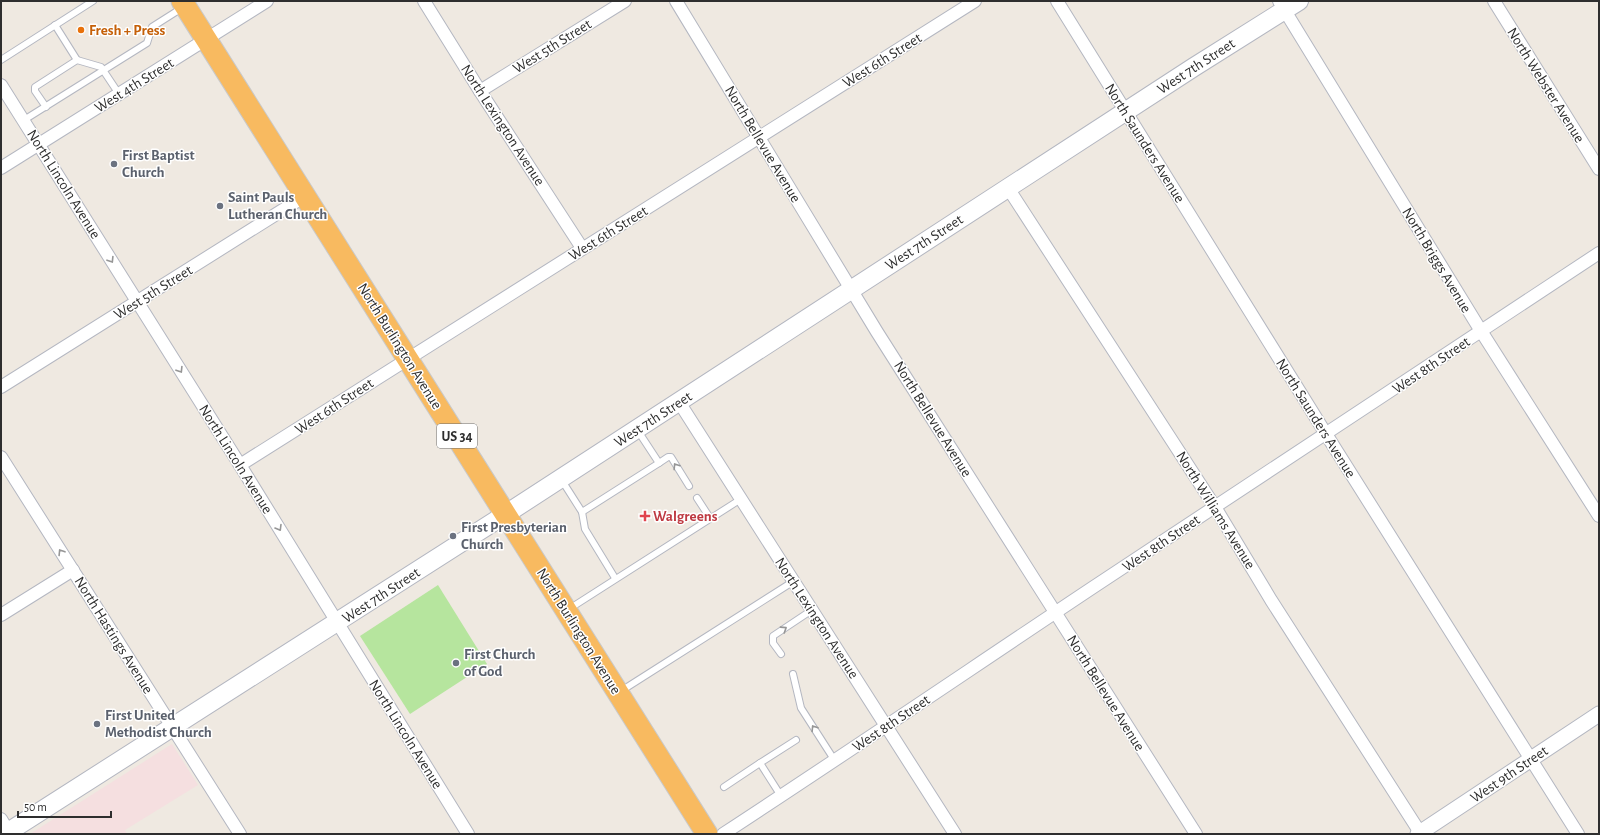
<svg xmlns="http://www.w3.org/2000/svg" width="1600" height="835" font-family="'Alegreya Sans',sans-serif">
  <rect width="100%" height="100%" fill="#efe9e1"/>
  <polygon fill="#f5dfe0" points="172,744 198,785 125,830 127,834 30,834"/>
  <polygon fill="#b6e59e" points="438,585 487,664 410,714 360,636"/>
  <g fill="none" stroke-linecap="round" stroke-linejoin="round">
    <defs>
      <g id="service">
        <polyline points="1,60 93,1"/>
        <polyline points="77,60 101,67 119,94"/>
        <polyline points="46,107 35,91 35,87 77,60 55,25"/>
        <polyline points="24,120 147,43 152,27 182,8"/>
        <polyline points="659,463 668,457 671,457 689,486"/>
        <polyline points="561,479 582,512 659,463 638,431"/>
        <polyline points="697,498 710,518"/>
        <polyline points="582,512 585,529 615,578"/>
        <polyline points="569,609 741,499"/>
        <polyline points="781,654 773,643 773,636 812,610"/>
        <polyline points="793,674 801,708 835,761"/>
        <polyline points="621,691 794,581"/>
        <polyline points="724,787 760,763"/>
        <polyline points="781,796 760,763 796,740"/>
      </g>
      <g id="minor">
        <polyline points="424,1 480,91 582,248"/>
        <polyline points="676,1 877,332 1196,834"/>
        <polyline points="1057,1 1326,434 1578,834"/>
        <polyline points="1279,1 1481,331 1599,516"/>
        <polyline points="1494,1 1599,169"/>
        <polyline points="1,85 240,465 468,834"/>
        <polyline points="480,91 625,1"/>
        <polyline points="1,168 267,1"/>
        <polyline points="1008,188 1215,507 1271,600 1421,834"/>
        <polyline points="1,387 305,196"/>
        <polyline points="679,402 955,834"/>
        <polyline points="1,457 240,834"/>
        <polyline points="240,465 975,1"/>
        <polyline points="1,615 73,570"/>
        <polyline points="1,819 10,834"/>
        <path d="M723 834C847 753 969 670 1092 588 1261 476 1430 365 1599 253"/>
      </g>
      <polyline id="tertiary" points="1418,834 1599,714"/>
      <polyline id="secondary" points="5,834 506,514 1194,67 1299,1"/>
      <polyline id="trunk" points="182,1 707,834"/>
    </defs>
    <use href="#service" stroke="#b4b7c1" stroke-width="8"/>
    <use href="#minor" stroke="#b4b7c1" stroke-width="14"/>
    <use href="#tertiary" stroke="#b4b7c1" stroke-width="17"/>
    <use href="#secondary" stroke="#b4b7c1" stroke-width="20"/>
    <use href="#trunk" stroke="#c9c9c9" stroke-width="23"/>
    <use href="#service" stroke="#fff" stroke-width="6"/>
    <use href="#minor" stroke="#fff" stroke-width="12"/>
    <use href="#tertiary" stroke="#fff" stroke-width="15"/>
    <use href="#secondary" stroke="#fff" stroke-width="18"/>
    <use href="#trunk" stroke="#f8ba60" stroke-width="21"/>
  </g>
  <defs><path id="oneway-chevron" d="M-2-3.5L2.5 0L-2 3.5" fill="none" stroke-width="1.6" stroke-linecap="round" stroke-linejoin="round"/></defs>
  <g stroke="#969696">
    <use href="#oneway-chevron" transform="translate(111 260) rotate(58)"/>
    <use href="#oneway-chevron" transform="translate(180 370) rotate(58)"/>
    <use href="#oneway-chevron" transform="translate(676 466) rotate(-123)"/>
    <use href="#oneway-chevron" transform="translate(279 528) rotate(59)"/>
    <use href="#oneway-chevron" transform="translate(61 552) rotate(-122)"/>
    <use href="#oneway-chevron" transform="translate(784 629) rotate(-33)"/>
    <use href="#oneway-chevron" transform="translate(814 728) rotate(-122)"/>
  </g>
  <circle fill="#e8710a" stroke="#fff" stroke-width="1.5" cx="81" cy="30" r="4"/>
  <g fill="#6b7280" stroke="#fff" stroke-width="1.5">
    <circle cx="114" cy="164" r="4"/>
    <circle cx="220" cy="206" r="4"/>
    <circle cx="453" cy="536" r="4"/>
    <circle cx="456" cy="663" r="4"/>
    <circle cx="97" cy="724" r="4"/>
  </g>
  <path fill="#e0444e" stroke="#fff" stroke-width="1.5" d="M643 510h4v4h4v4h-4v4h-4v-4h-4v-4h4z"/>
  <g text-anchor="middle" stroke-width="3" stroke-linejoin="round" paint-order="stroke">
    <rect fill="#fff" stroke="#6d6d6d" stroke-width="1" x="437" y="424" width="40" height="24" rx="3"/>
    <g font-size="14" font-weight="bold" fill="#2e2e2e">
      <text x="457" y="441">US 34</text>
    </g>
    <g font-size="15" font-weight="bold" fill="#c56008" stroke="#fff" text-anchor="start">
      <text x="89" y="35">Fresh + Press</text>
    </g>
    <g font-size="15" fill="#2e2e2e" stroke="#fff">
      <text transform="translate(552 46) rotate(-32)" y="5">West 5th Street</text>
      <text transform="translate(882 60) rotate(-32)" y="5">West 6th Street</text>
      <text transform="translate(1196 66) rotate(-33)" y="5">West 7th Street</text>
      <text transform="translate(134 85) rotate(-32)" y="5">West 4th Street</text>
      <text transform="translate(1546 85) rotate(58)" y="5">North Webster Avenue</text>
      <text transform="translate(503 125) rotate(57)" y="5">North Lexington Avenue</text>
      <text transform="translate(1145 143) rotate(58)" y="5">North Saunders Avenue</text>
      <text transform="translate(763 144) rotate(59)" y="5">North Bellevue Avenue</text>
      <text transform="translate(64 184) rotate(58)" y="5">North Lincoln Avenue</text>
      <text transform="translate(608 233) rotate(-32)" y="5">West 6th Street</text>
      <text transform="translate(924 242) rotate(-33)" y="5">West 7th Street</text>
      <text transform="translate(1437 260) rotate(59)" y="5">North Briggs Avenue</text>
      <text transform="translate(153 292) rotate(-32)" y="5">West 5th Street</text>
      <text transform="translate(400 346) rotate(58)" y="5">North Burlington Avenue</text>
      <text transform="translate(1431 365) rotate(-34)" y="5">West 8th Street</text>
      <text transform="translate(334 406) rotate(-33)" y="5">West 6th Street</text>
      <text transform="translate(1316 418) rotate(58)" y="5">North Saunders Avenue</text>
      <text transform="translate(653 419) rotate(-33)" y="5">West 7th Street</text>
      <text transform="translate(933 419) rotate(58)" y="5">North Bellevue Avenue</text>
      <text transform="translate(236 459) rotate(58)" y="5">North Lincoln Avenue</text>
      <text transform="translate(1216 510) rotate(58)" y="5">North Williams Avenue</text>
      <text transform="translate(1161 543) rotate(-34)" y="5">West 8th Street</text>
      <text transform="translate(381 595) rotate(-33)" y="5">West 7th Street</text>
      <text transform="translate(817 618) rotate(57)" y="5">North Lexington Avenue</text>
      <text transform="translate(579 631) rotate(58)" y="5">North Burlington Avenue</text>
      <text transform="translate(114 635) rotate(58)" y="5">North Hastings Avenue</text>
      <text transform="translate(1106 693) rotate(58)" y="5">North Bellevue Avenue</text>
      <text transform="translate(891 723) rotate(-34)" y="5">West 8th Street</text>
      <text transform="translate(406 734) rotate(58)" y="5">North Lincoln Avenue</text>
      <text transform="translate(1509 774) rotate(-34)" y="5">West 9th Street</text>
    </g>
    <g font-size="15" font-weight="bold" fill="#5b616d" stroke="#fff" text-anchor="start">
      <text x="122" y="160">First Baptist<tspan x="122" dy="17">Church</tspan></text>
      <text x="228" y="202">Saint Pauls<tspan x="228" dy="17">Lutheran Church</tspan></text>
      <text x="461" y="532">First Presbyterian<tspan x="461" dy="17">Church</tspan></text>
      <text x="464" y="659">First Church<tspan x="464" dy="17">of God</tspan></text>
      <text x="105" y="720">First United<tspan x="105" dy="17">Methodist Church</tspan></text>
    </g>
    <g font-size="15" font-weight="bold" fill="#be3a42" stroke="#fff" text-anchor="start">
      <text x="653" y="521">Walgreens</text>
    </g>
  </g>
  <rect width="1600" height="835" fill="none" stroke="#2e2e2e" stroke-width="4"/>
  <path d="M18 811v6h93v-6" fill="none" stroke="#2e2e2e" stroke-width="2"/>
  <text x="24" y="811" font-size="12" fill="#2e2e2e" stroke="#ffffff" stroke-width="3" paint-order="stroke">50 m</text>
</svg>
